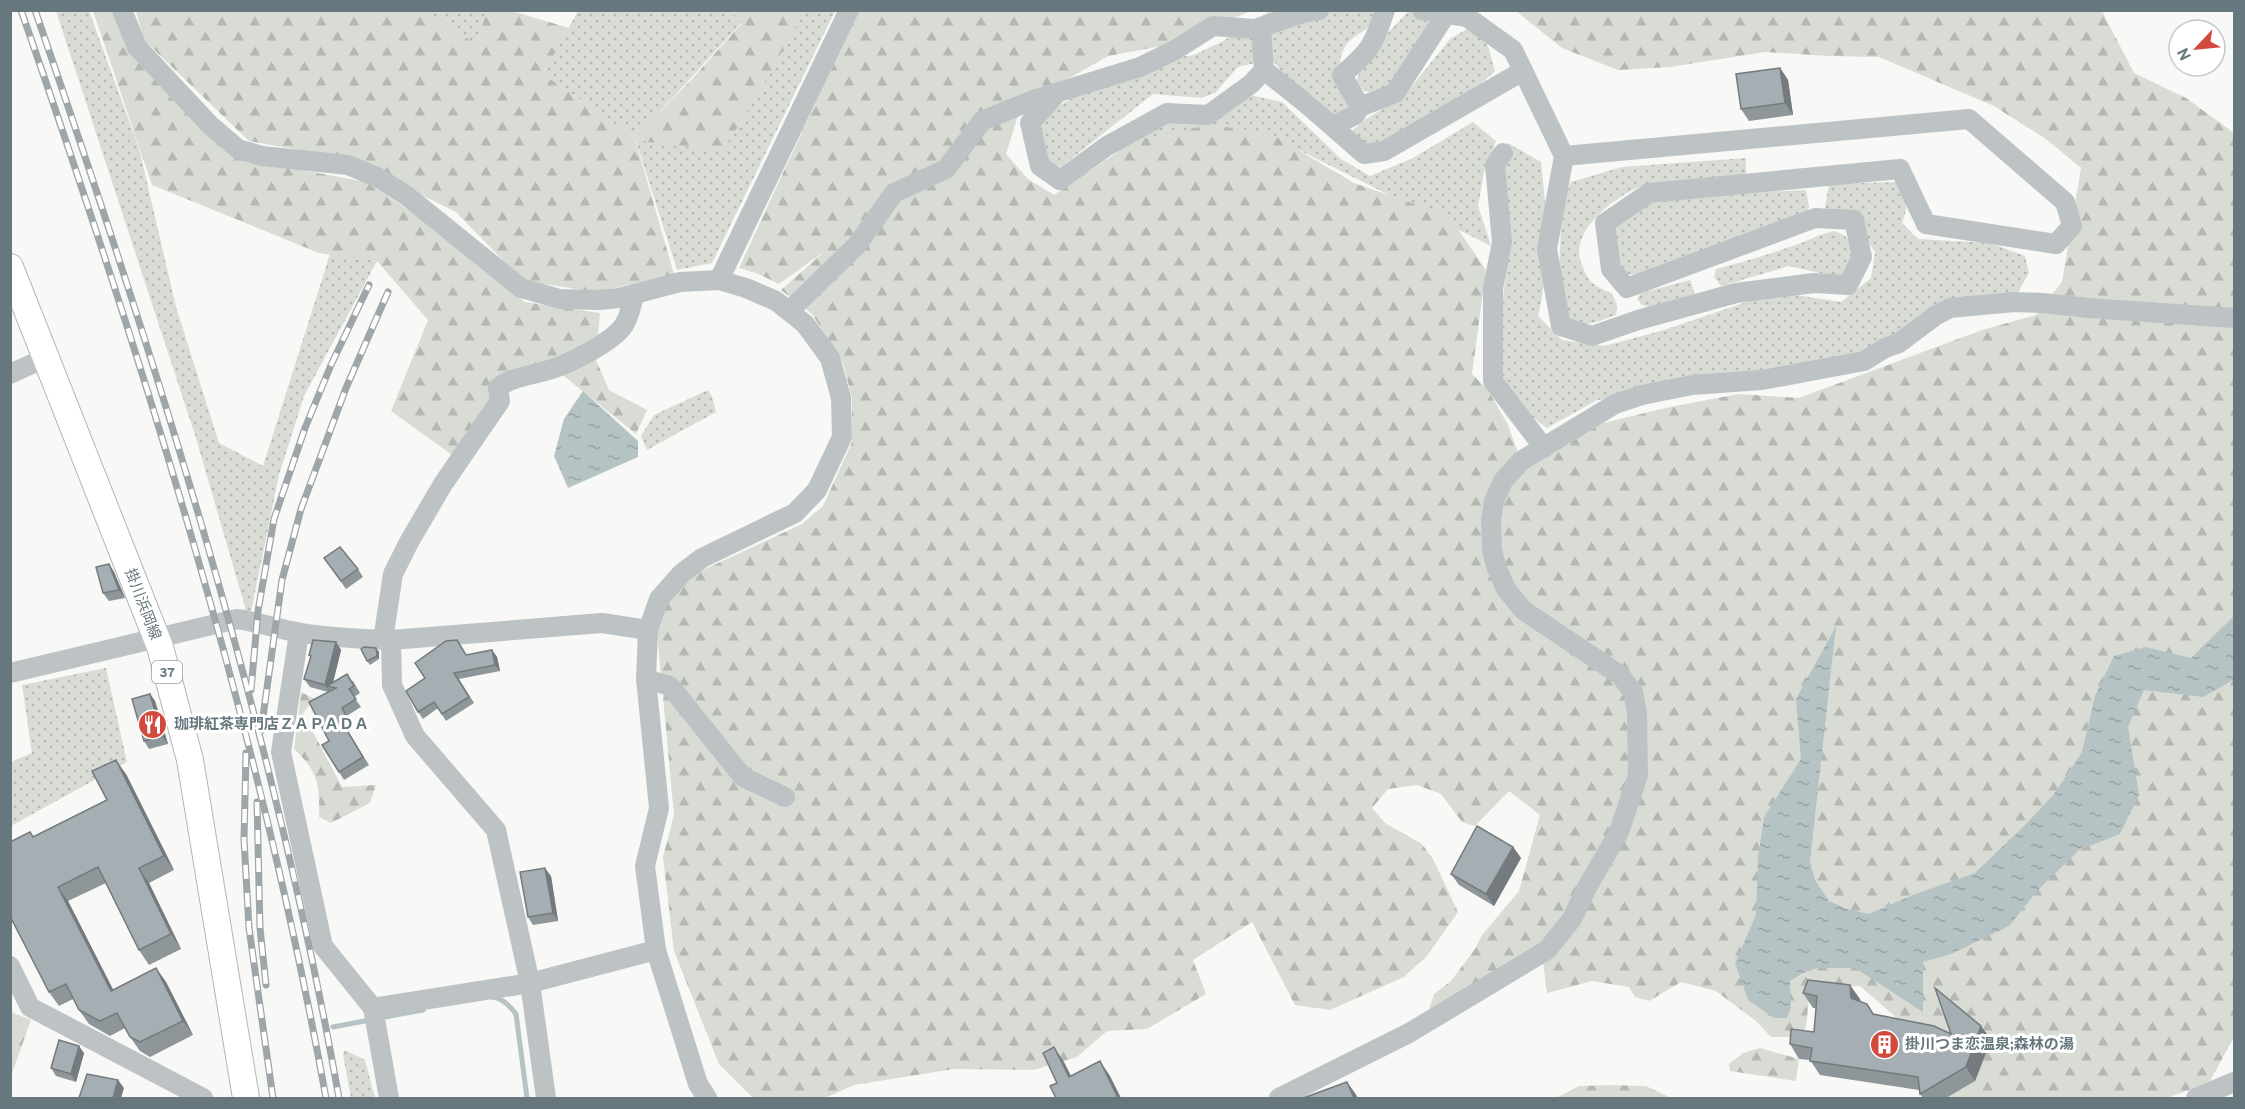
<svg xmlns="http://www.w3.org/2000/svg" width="2245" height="1109" font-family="Overpass,'Noto Sans JP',sans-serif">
  <defs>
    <pattern id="grass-dots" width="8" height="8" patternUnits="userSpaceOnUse" patternTransform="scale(1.5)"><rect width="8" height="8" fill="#d9dcd5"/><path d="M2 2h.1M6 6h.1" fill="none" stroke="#b4b7b2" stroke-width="1.8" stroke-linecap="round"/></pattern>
    <pattern id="forest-firs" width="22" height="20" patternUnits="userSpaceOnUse" patternTransform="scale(1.5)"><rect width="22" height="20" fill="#d9dcd5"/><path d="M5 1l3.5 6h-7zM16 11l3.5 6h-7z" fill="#b4b7b2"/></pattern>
    <pattern id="water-ripples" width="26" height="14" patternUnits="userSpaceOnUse" patternTransform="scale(1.5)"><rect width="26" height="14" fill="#b6c3c5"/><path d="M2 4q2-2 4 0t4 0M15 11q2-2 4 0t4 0" fill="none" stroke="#98a3a5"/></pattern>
  </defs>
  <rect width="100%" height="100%" fill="#f8f8f6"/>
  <g fill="url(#grass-dots)">
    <polygon points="56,11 89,11 139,148 176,307 219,443 263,466 330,254 377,261 304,396 279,475 249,621 196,438"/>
    <polygon points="427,11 486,11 477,45"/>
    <polygon points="578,11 731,11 742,22 636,138 802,11 835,11 712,263 677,270 635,138 543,74"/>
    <path d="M1270 11H1383C1374 26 1367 28 1353 38 1328 56 1346 93 1355 115L1328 118 1316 98 1289 82 1272 59 1238 67 1215 93 1201 98 1153 94 1062 166 1050 168 1036 140 1043 122 1060 105 1098 83 1159 60 1194 55 1225 40Z"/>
    <polygon points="1409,11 1430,11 1427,33 1400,79 1377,94 1364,91 1356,82 1367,54"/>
    <polygon points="1469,28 1478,30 1488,46 1495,71 1476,88 1371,149 1352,131 1366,119 1404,96 1450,39"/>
    <polygon points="1232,91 1282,102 1341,159 1370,176 1413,158 1473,122 1496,141 1484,172 1478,206 1491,246 1283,142 1116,153 1161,111 1188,119"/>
    <path d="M1508 143 1541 162C1547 218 1551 260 1538 316L1562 340 1604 346 1661 331 1776 292 1841 302 1871 278 1875 252 1854 220 1825 208 1829 184 1897 182C1909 194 1908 207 1902 223L1918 239 1990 243 2025 256 2029 273 2015 297 1950 308 1885 348 1642 395 1597 400 1547 428 1524 411 1503 377 1497 354 1506 271 1503 153Z"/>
    <path d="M1746 158V177C1721 178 1697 180 1672 182 1664 183 1653 182 1645 185 1619 193 1572 228 1580 259 1587 281 1591 285 1612 293L1617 305 1616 315C1601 321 1587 326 1571 324L1559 275 1562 205 1571 182 1622 167Z"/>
    <polygon points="1806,190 1809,207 1805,216 1637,276 1611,269 1610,230 1646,203 1707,194"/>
    <path d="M1834 231C1860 240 1857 258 1842 276L1828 275 1789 266 1721 286 1714 277 1716 269C1743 262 1771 254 1798 244 1811 239 1821 234 1834 231Z"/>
    <polygon points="1690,280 1695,294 1649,307 1642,305 1637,299 1641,293"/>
    <polygon points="708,390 712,397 716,412 647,450 641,436 654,415"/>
    <polygon points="106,668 127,762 11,826 11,762 32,753 22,685"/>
    <polygon points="345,1050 365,1060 375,1098 351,1098 343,1055"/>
  </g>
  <g fill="url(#forest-firs)">
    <polygon points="93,11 115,11 244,159 366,182 427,222 525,302 600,313 596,360 609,390 647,410 636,434 554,368 498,388 459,460 391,411 428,320 377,261 319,253 152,185"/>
    <polygon points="136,11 427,11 477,45 486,11 512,11 569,28 543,74 635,138 692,79 742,23 731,11 804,11 761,89 723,150 660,144 635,139 674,274 597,292 523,281 456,212 349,159 249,141 144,40"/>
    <polygon points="858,11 1251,11 1168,45 1108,56 1021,106 1006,154 1028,179 1054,195 1134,141 1208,125 1268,132 1354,183 1449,216 1486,270 1472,374 1488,390 1508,425 1521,461 1570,431 1670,407 1739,394 1799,398 1982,330 2036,315 2062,282 2081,168 2046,139 1994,106 1879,57 1829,56 1765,52 1670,67 1618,70 1562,48 1516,11 2102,11 2134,73 2186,98 2234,133 2234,1037 2209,1083 2167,1098 1940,1098 1956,1046 1907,1027 1860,986 1810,990 1806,1026 1803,1034 1794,1037 1771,1037 1756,1021 1716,991 1681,982 1649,1001 1635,997 1629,987 1592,981 1547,993 1542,954 1439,1006 1429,1009 1434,994 1451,981 1475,949 1482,935 1519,891 1540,815 1509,791 1475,826 1462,822 1441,794 1417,785 1388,789 1372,808 1385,823 1422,844 1433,859 1458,912 1427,956 1404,977 1330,1010 1295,1005 1252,922 1193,960 1206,994 1147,1029 1107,1031 1077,1057 1034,1070 954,1069 854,1085 825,1098 753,1098 719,1064 674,951 663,857 674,815 657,633 664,606 688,577 802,524 823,506 852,442 852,399 843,363 812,314 781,290 825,251 779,284 756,273 739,268"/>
    <path d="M301 692 315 699 303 713 342 787 376 785 370 803 331 823 319 817C320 786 318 771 294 749Z"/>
    <polygon points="11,1012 31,1020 11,1076"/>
    <polygon points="1760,1048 1799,1059 1796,1081 1730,1071 1729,1064 1743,1053"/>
    <polygon points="1612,1085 1646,1086 1671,1098 1556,1098 1579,1086"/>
  </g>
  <g fill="url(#water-ripples)">
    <polygon points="583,391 638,441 638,457 568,488 554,456 564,419"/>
    <polygon points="2234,616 2234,672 2233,680 2203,697 2144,690 2128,727 2139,795 2120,834 2079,850 2038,890 2009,926 1951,954 1923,962 1923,1012 1855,968 1817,968 1803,973 1790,981 1791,1007 1787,1018 1774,1018 1748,1000 1735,963 1756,915 1758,858 1764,817 1801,759 1796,699 1836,626 1810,862 1815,880 1829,901 1847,909 1869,914 1913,895 1975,873 2023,827 2054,794 2082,752 2095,696 2114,656 2145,647 2191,658"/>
  </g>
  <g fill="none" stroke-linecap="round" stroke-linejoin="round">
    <g stroke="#b6c3c5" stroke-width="5">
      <path d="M491 997C502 997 510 1006 516 1014L527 1098"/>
      <polyline points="379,1018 423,1010"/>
      <polyline points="333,1027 370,1020"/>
    </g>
    <defs>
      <polyline id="major" points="10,267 160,647 190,760 246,1098"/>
    </defs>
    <use href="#major" stroke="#b1b7b9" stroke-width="28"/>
    <g stroke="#bdc3c5" stroke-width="20">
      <polyline points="122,10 137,47 210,125 238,149 262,156 348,165 377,177 407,196 521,288 560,299 599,300 619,298 680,282 719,280 746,288 776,301 805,324 830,358 841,398 842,437 817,490 795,513 702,558 682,573 659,599 648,630 646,679 659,808 645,866 656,950 698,1084 707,1098"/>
      <polyline points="1422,10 1467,17 1513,50 1564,156 1547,249 1561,326 1592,336 1638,320 1736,293 1814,283 1848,285 1862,257 1854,220 1815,218 1627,288 1611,269 1605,223 1649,193 1900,169 1926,224 2056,244 2072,226 2065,202 1969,119 1564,156"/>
      <polyline points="1261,27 1264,70"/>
      <polyline points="1057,93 1030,123 1040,166 1060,180 1107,146 1167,113 1208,115 1251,84 1264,70 1309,106 1364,154 1384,151 1523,71"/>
      <path d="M1360 107 1342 75C1369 52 1374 45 1385 10"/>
      <polyline points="1333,126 1355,115 1360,107 1395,93 1446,14"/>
      <polyline points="1503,153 1495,165 1502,242 1493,288 1493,381 1544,448"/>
      <polyline points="719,280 849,10"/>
      <polyline points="789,311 857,245 894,193 946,169 982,121 1033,100 1140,67 1175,50 1213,26 1255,29 1303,13 1319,10"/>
      <polyline points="10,374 47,357"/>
      <polyline points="299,633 281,752 323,946 373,1008 530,983 496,830 415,736 392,685 391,640 602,623 648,630"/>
      <path d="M383 640 393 574 409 542 443 484 500 401 498 388C511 377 529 376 545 371 566 366 613 342 624 325 630 315 632 305 634 294"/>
      <path d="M10 673 237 619C259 622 280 630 302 633 332 638 361 639 391 640"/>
      <polyline points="646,679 670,686 743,777 785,797"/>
      <polyline points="10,966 30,1007 203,1098"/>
      <polyline points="373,1008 389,1098"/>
      <polyline points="546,1098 530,983 656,950"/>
      <polyline points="1279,1098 1409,1033 1547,950 1572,919 1586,889 1619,832 1638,775 1637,713 1633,692 1620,675 1523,610 1506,589 1496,566 1492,550 1491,520 1494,501 1503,481 1521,461 1615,404 1642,395 1692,385 1762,380 1864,361 1885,348 1899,343 1935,316 1950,308 2014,302 2043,303 2089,308 2234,318"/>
      <polyline points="2196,1098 2234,1082"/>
    </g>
    <use href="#major" stroke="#fff" stroke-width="26"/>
    <defs>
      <g id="rail">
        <path d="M21 10C145 366 259 727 326 1098"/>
        <path d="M35 10C158 366 273 727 339 1098"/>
        <polyline points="251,690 258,611 274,519 305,428 331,365 369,285"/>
        <polyline points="261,731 282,580 301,509 346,388 388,292"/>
        <polyline points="246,753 244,839 249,928 273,1098"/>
        <polyline points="257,802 260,928 266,985"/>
      </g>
    </defs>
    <use href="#rail" stroke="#9ea6a9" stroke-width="7"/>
    <use href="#rail" stroke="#fff" stroke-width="4.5" stroke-dasharray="14" stroke-linecap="butt"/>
  </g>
  <g fill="#8e9699">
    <polygon points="1780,68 1788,80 1793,115 1749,121 1741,109"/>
    <polygon points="324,558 358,569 363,577 346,589"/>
    <polygon points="109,564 114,572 125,598 109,601 103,593"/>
    <polygon points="336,642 341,650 333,682 353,681 360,693 354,697 361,707 348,715 353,727 347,730 369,765 344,780 339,772 329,741 328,692 310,687 304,679 311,657 309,655"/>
    <polygon points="376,648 379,652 379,659 370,665 367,661"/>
    <polygon points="492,650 497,657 500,671 459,679 474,703 446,721 438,708 423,719 418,712 425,678 467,655"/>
    <polygon points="150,694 155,701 168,744 149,749 144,741"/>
    <polygon points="126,774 174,870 149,883 181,949 149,965 139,950 106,883 68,901 113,990 156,968 166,982 193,1035 150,1057 140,1051 130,1037 125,1028 110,1036 89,1024 79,1010 73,999 59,1006 49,992 30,832 33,837 107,800"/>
    <polygon points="1513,847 1521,858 1494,906 1459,885 1451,874"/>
    <polygon points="551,876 558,921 533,925 528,917"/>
    <polygon points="1803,993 1860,999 1861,1002 1873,1014 1951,1034 1981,1026 1991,1040 1975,1081 1946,1098 1923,1098 1920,1094 1919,1090 1820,1075 1810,1060 1799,1059 1790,1044 1814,1032 1816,1008 1813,1008"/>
    <polygon points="84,1053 76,1082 56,1076 51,1068"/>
  </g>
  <g fill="#747a7d">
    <polygon points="1780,68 1788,80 1793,115 1785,103"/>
    <polygon points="109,564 114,572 125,598 119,590"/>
    <polygon points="336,642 341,650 332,687 327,686 331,692 331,693 325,685"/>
    <polygon points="376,648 379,652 379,659 377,656"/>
    <polygon points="492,650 497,657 500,671 495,665"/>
    <polygon points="150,694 155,701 168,744 162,736"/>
    <polygon points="116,760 126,774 174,870 164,856"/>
    <polygon points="1513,847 1521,858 1494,906 1486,894"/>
    <polygon points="139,868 149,883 181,949 171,934"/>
    <polygon points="545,868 551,876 558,921 553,913"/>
    <polygon points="58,887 68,901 121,1005 111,991"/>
    <polygon points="156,968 166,982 193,1035 183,1021"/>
    <polygon points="1850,985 1860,999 1861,1012 1851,998"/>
    <polygon points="1981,1026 1991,1040 1975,1081 1966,1067"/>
    <polygon points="79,1046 84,1053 76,1082 71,1074"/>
    <polygon points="1054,1047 1064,1062 1079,1092 1069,1077"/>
    <polygon points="1100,1061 1110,1076 1121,1098 1118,1098"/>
    <polygon points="118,1080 124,1088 121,1098 113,1098"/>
    <polygon points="1347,1082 1355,1093 1358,1098 1354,1098"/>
  </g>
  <g fill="#a5aeb2" stroke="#747a7d" stroke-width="1.5">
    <polygon points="1780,68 1785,103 1741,109 1736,74"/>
    <polygon points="340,547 358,569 341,581 324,558"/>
    <polygon points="109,564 119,590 103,593 96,567"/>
    <polygon points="313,640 336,642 325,685 304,679 311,656 309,655"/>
    <polygon points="457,640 466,655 492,650 495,665 454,673 469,697 442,714 434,702 418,712 406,691 425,678 415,663 446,641"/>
    <polygon points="364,647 376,648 377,656 367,661 361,649"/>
    <polygon points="347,674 354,686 349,689 356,699 342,708 348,719 342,722 363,757 339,772 322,745 329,741 309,702 336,688 327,686"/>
    <polygon points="150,694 162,736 144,741 132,699"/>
    <polygon points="116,760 164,856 139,868 171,934 139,950 98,867 58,887 111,991 156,968 183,1021 140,1042 130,1037 117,1013 100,1021 79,1010 66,984 49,992 10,916 10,842 30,832 33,837 107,800 92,771"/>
    <polygon points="1477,826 1513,847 1486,894 1451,874"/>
    <polygon points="545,868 553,913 528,917 520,872"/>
    <polygon points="1808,980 1850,985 1851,998 1867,1004 1873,1014 1934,1026 1951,1034 1935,988 1981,1026 1966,1067 1920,1094 1918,1077 1810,1061 1812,1048 1790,1044 1791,1029 1814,1032 1817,996 1803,993"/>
    <polygon points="59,1040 79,1046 71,1074 51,1068"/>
    <polygon points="1054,1047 1069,1077 1100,1061 1118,1098 1056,1098 1050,1086 1057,1083 1043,1053"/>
    <polygon points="87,1074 118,1080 113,1098 79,1098"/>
    <polygon points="1347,1082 1354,1098 1303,1098"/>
  </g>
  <defs>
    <symbol id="restaurant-disc" viewBox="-11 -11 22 22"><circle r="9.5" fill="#d14a3c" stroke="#fff"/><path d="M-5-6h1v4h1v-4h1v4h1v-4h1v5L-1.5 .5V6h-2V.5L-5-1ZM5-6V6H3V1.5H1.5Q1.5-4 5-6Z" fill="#fff"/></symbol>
    <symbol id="building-disc" viewBox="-11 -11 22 22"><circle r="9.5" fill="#d14a3c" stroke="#fff"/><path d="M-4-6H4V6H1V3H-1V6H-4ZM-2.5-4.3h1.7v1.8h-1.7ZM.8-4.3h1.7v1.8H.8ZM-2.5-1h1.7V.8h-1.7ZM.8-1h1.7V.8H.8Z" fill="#fff"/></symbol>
  </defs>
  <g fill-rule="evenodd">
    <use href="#restaurant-disc" x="136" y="708" width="33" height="33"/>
    <use href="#building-disc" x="1868" y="1028" width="33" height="33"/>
  </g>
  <g text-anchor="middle" stroke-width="6" stroke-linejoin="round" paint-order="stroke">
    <rect fill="#fff" stroke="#94a0a4" stroke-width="1.5" x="152" y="661" width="30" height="22" rx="4.5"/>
    <g font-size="14" font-weight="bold" fill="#66777d">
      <text x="167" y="677">37</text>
    </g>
    <g font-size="15" fill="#66777d" stroke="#fff">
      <text transform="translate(143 604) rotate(69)" y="5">掛川浜岡線</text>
    </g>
    <g font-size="15" font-weight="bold" fill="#66777d" stroke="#fff" text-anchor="start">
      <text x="174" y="729">珈琲紅茶専門店ＺＡＰＡＤＡ</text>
      <text x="1905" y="1049">掛川つま恋温泉;森林の湯</text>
    </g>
  </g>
  <rect width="2245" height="1109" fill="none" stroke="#66777d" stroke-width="24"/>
  <g transform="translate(2197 48) rotate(244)"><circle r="28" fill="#ffffff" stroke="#c2c9cb" stroke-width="1.5"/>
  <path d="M0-4.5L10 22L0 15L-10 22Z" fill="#d14a3c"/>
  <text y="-9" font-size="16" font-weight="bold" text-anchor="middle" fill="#66777d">N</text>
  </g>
</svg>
